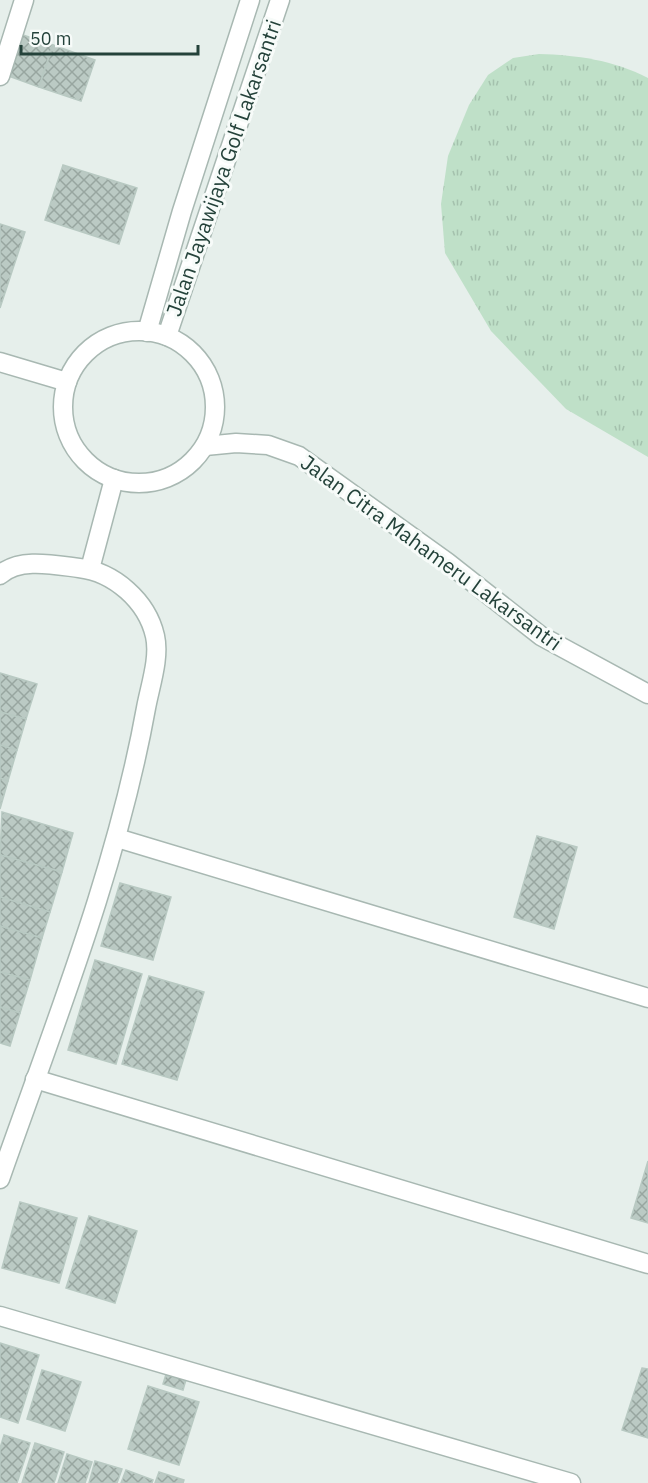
<svg xmlns="http://www.w3.org/2000/svg" width="648" height="1483" font-family="'IBM Plex Sans',sans-serif">
  <defs>
    <pattern id="grass-tufts" width="24" height="20" patternUnits="userSpaceOnUse" patternTransform="scale(1.5)"><rect width="24" height="20" fill="#bfe0c8"/><path d="M3 7l-1-3M5 7V3M7 7l1-3M15 17l-1-3M17 17v-4M19 17l1-3" fill="none" stroke="#a4c1ad"/></pattern>
    <pattern id="building-cross-hatch" width="8" height="8" patternUnits="userSpaceOnUse" patternTransform="scale(1.5)"><rect width="8" height="8" fill="#bbcac4"/><path d="M0 0l8 8M0 8l8-8" fill="none" stroke="#98a6a0"/></pattern>
  </defs>
  <rect width="100%" height="100%" fill="#e6efeb"/>
  <path fill="url(#grass-tufts)" d="M539 54C577 55 613 60 648 78V457L566 409 491 331 445 253 441 204 448 156 469 105 488 75 513 58Z"/>
  <g fill="url(#building-cross-hatch)" stroke="#b8c9c2" stroke-width="1.5">
    <polygon points="17,33 53,45 39,87 3,74"/>
    <polygon points="53,45 95,60 81,101 39,87"/>
    <polygon points="63,165 137,188 119,244 45,220"/>
    <polygon points="0,224 25,232 0,308"/>
    <polygon points="0,673 37,684 26,719 0,712"/>
    <polygon points="0,712 26,719 17,750 0,745"/>
    <polygon points="0,745 17,750 8,781 0,778"/>
    <polygon points="0,778 8,781 0,809"/>
    <polygon points="2,812 73,833 62,872 0,855"/>
    <polygon points="537,836 577,847 554,929 514,917"/>
    <polygon points="0,855 62,872 50,912 0,897"/>
    <polygon points="120,883 171,897 153,960 101,946"/>
    <polygon points="0,897 50,912 42,938 0,926"/>
    <polygon points="0,926 42,938 30,980 0,972"/>
    <polygon points="95,960 142,974 116,1064 68,1050"/>
    <polygon points="0,972 30,980 20,1013 0,1007"/>
    <polygon points="149,976 204,992 177,1080 122,1064"/>
    <polygon points="0,1007 20,1013 10,1046 0,1043"/>
    <polygon points="648,1161 648,1223 631,1218"/>
    <polygon points="20,1202 77,1218 59,1283 2,1268"/>
    <polygon points="89,1216 137,1231 115,1303 66,1288"/>
    <polygon points="0,1343 39,1355 18,1423 0,1417"/>
    <polygon points="642,1368 648,1369 648,1438 622,1430"/>
    <polygon points="42,1370 81,1382 65,1431 27,1419"/>
    <polygon points="167,1371 187,1376 183,1390 163,1384"/>
    <polygon points="148,1386 199,1402 179,1465 128,1449"/>
    <polygon points="4,1435 30,1443 17,1483 0,1483 0,1448"/>
    <polygon points="35,1443 64,1452 54,1483 22,1483"/>
    <polygon points="67,1454 92,1462 85,1483 58,1483"/>
    <polygon points="95,1461 122,1469 117,1483 89,1483"/>
    <polygon points="126,1470 153,1480 152,1483 121,1483"/>
    <polygon points="159,1472 184,1480 183,1483 155,1483"/>
  </g>
  <g fill="none" stroke-linecap="round" stroke-linejoin="round">
    <defs>
      <g id="minor">
        <polyline points="0,76 24,0"/>
        <circle cx="139" cy="407" r="76"/>
        <polyline points="147,332 182,211 250,0"/>
        <polyline points="167,336 280,0"/>
        <polyline points="0,362 67,382"/>
        <polyline points="205,446 236,443 268,445 299,456 447,562 541,636 648,694"/>
        <polyline points="90,569 114,479"/>
        <path d="M0 575C19 557 55 565 79 568 114 572 147 601 155 636 160 658 150 686 146 708 117 869 54 1025 0 1179"/>
        <polyline points="117,838 648,998"/>
        <polyline points="35,1079 648,1264"/>
        <polyline points="0,1316 571,1483"/>
      </g>
    </defs>
    <use href="#minor" stroke="#a8b8b2" stroke-width="21"/>
    <use href="#minor" stroke="#fff" stroke-width="18"/>
  </g>
  <g text-anchor="middle" stroke-width="6" stroke-linejoin="round" paint-order="stroke">
    <g font-size="21" fill="#24423a" stroke="#f7fbf9">
      <text transform="translate(224 168) rotate(-71)" y="7">Jalan Jayawijaya Golf Lakarsantri</text>
      <text transform="translate(431 553) rotate(36)" y="7">Jalan Citra Mahameru Lakarsantri</text>
    </g>
  </g>
  <path d="M21 45v9h177v-9" fill="none" stroke="#24423a" stroke-width="3"/>
  <text x="30" y="45" font-size="18" fill="#24423a" stroke="#f7fbf9" stroke-width="4.5" paint-order="stroke">50 m</text>
</svg>
